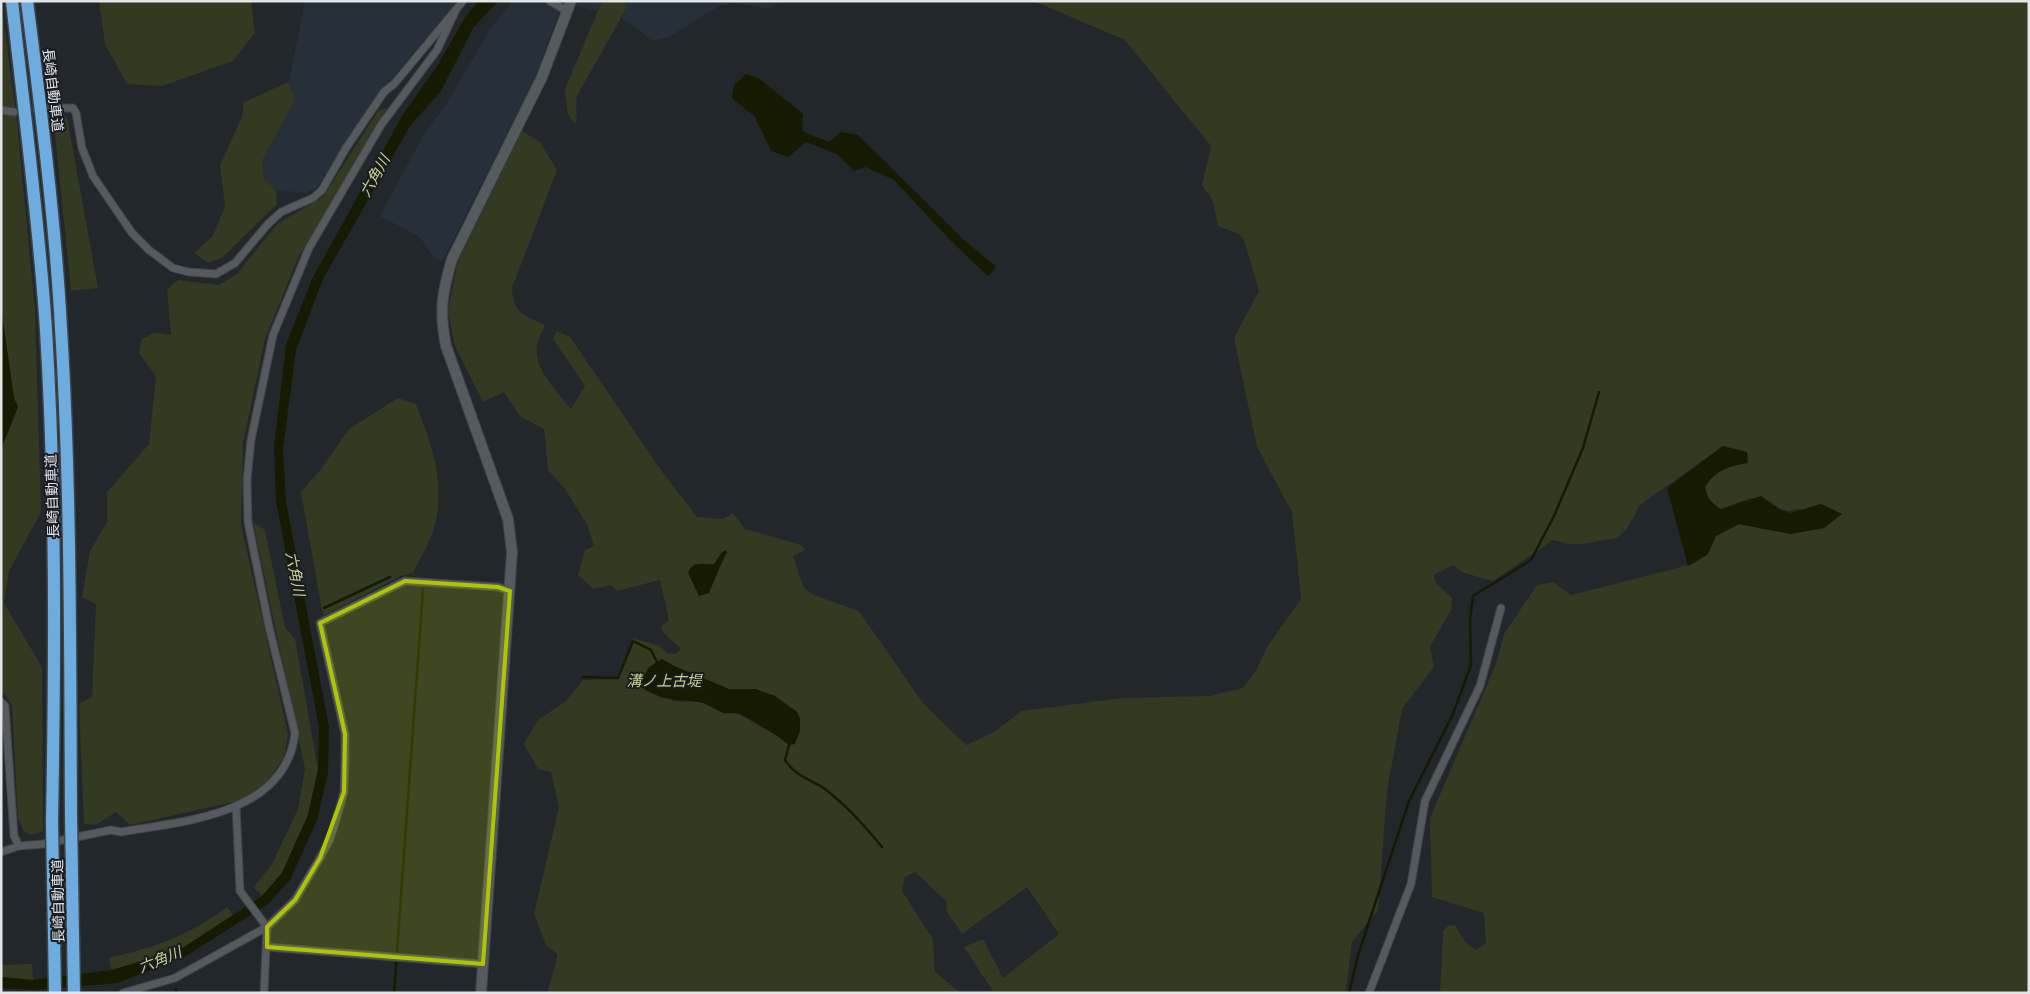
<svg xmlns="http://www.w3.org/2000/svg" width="2030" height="994" font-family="'DM Sans','Noto Sans JP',sans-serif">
  <rect width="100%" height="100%" fill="#22272b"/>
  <g fill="#273039">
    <polygon points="305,1 457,1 372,102 317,187 306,193 276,190 264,179 262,161 295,100 289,82"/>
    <polygon points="513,1 563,1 534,80 442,262 433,257 420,237 380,216 425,132 446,105 490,29"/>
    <polygon points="578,1 602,1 597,11 576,6"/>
    <polygon points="625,1 780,1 769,9 735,3 719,6 667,38 652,41 637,28 622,19 626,9"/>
  </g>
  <g fill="#343921" fill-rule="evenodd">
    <polygon points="1,1 17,122 35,311 41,512 9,571 4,603 42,667 43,831 32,835 24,832 18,818 12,706 6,695 1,692 1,449 18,407 14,398 1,308"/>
    <polygon points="99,1 251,1 255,33 233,61 162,86 127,84 105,44"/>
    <path d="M602 1H625L626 9 577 96C575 106 578 114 576 123L573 122 568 114 565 89Z"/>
    <path d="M1033 1H2029V993H1440L1443 931 1448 926 1455 925 1466 943 1476 950 1486 943 1484 913 1432 897 1430 818 1496 664 1504 634 1537 585 1553 582 1571 595 1693 564 1708 554 1716 536 1739 524 1791 534 1801 508C1776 518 1777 498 1755 498 1745 498 1731 506 1721 509 1711 504 1707 498 1705 487 1717 468 1729 467 1748 462L1723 446 1640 505 1627 529 1617 538 1582 544H1568L1553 540 1493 581 1464 573 1453 565 1434 575 1435 582 1452 598 1451 610 1430 647 1434 667 1402 709 1387 791 1378 910 1352 942 1346 990 1344 993H994L964 947 983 939 1003 978 1059 934 1027 887 962 934 946 910 947 902 915 872 905 877 902 891 933 939 935 972 961 993H548C549 982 558 961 557 954L546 945 534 914 559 807 551 772 538 769 524 744 538 720 566 701 583 680 616 679 633 638 660 646 667 653 675 654 681 649 663 632 661 626 669 620 660 580 617 591 611 585 593 589 578 575 585 550 594 546 587 524 565 489 548 470 544 429 520 416 504 392 483 402 455 346 448 311 458 261 522 131 540 142 557 170 512 288C513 314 524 315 545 325 543 332 537 340 537 347 534 370 558 392 571 409L585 386 553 339 557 331 570 337 663 473 697 517 723 519 733 513 745 529 801 545 805 550 793 556 804 588 814 595 856 610 861 614 923 703 966 745 994 732 1022 711 1122 698 1210 696 1243 688 1256 671 1267 647 1301 599 1292 512 1257 447 1234 338 1259 291 1244 240 1239 234 1218 226 1213 201 1202 185 1211 146 1125 40ZM722 552H728L720 566 688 570 696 564H714ZM661 659 674 666 729 689H756L797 712 800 731 789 745 778 735 766 730 739 714 724 713 701 702 672 701 648 668Z"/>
    <polygon points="289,82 295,100 262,161 264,179 276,190 277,204 223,257 209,263 194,253 213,236 225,206 220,165 242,117 244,102"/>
    <polygon points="387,108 297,260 265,339 243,443 241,525 288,734 284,758 267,781 242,800 130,825 116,812 96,825 84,824 79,704 92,697 96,604 82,597 90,551 107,522 107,492 149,444 156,376 139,353 142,339 154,333 171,335 167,290 178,280 219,285 237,274 277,224 323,197 378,111"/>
    <polygon points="53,114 67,117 98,288 71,291"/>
    <path d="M398 398 416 404C431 443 447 485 434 528 430 543 420 558 413 573L401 576 323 616 301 492 318 473 349 429Z"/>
    <polygon points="253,522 265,530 285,627 295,639 318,770 308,815 282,873 262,896 254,887 272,864 298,809 305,769"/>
    <path d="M227 907 233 915 181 949 112 970 109 958C158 946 186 937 227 907Z"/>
    <polygon points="32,964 33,980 1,977 1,965"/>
  </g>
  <g fill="#161a00">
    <polygon points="478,1 498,1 473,28 441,91 410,126 323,279 296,350 283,449 286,502 329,727 328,773 317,820 290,880 268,904 186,956 118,983 34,990 1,988 1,977 33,980 112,970 181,949 262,896 282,873 308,815 318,770 319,727 276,501 274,447 286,345 312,279 402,116 437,66 466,16"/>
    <polygon points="746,74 760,79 803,114 802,131 829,142 841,132 858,135 961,237 996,267 988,276 952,242 894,180 866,167 854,171 837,154 806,142 788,157 771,151 755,117 732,98 734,85"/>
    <polygon points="1,308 14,398 18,407 1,449"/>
    <path d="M1723 446 1747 452 1748 463C1730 466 1716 470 1705 486 1707 498 1711 503 1721 509L1761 496 1779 509 1790 513 1821 504 1842 514 1824 528 1791 534 1739 524 1716 536 1708 554 1688 566 1667 488Z"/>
    <path d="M727 550 709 593 699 596 688 573C692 561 703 564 714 564L722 552Z"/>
    <path d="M662 659 674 666 729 689H756L775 696 797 712 800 718V731L795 744 789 745C781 738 750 718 740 714 735 712 729 714 724 713 715 710 708 703 699 702 672 698 665 703 640 686L648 668Z"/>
  </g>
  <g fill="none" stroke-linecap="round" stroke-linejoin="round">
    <g stroke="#161a00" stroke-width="2.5">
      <polyline points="324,608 390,577"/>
      <polyline points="583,677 618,678 633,641 651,650 657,662"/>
      <path d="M789 745 785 760C795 776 810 779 825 789 847 806 865 826 882 847"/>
      <polyline points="176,993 176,989"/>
      <polyline points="394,993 423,589"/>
      <polyline points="1349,993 1358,955 1409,801 1453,714 1471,665 1470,620 1473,596 1531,560 1554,516 1583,448 1599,392"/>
    </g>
    <polyline stroke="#3f4447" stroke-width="7" stroke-dasharray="7 3.5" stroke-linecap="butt" points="22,111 52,108"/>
    <defs>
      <g id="street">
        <polyline points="550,1 567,11"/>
        <polyline points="52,108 73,108 76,113 82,148 93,176 132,233 149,250 173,268 189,272 216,274 235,263 268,224 281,212 313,198 322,190 346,148 384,92 395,83 463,1"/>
        <polyline points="1,110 14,112"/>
        <polyline points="1,702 5,706 14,836 19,846"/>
        <polyline points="236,806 240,891 267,927 264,993"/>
        <path d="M1 852 19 846 43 844 111 830 121 832C184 821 286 815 295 733L269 627 248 522 247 480 251 440 273 335 309 248 381 125 437 50 455 12"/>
        <polyline points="267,947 483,964"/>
        <polyline points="123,993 175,978 267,927 295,900 320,858 330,839 339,810 344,792 345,759 345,734 320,623 405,581 498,587 510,591"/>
        <polyline points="1369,993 1411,884 1425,801 1480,686 1501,608"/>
      </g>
      <path id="secondary" d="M481 993 512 552 508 519 446 346C439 311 442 293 452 259L542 77 571 1"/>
      <g id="highway">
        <path d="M12 1C24 111 39 221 46 330 56 494 55 658 52 822"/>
        <path d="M27 1C41 110 55 219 61 328 71 491 70 654 71 817"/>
      </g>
    </defs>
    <use href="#street" stroke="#3f4346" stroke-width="9"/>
    <use href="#secondary" stroke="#3f4346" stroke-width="12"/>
    <use href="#highway" stroke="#3f4346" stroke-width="15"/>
    <use href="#street" stroke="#545a5e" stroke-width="7"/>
    <use href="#secondary" stroke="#545a5e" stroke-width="10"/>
    <use href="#highway" stroke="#6eabde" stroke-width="12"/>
    <defs>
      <g id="highway-bridge">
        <polyline points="71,817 74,993"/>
        <polyline points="52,822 55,993"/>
      </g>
    </defs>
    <use href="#highway-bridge" stroke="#3f4346" stroke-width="15" stroke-linecap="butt"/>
    <use href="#highway-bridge" stroke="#6eabde" stroke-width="12"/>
  </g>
  <path fill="#b0c502" fill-opacity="0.2" stroke="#b0c502" stroke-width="4" stroke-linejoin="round" d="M405 581 498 587 510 591 483 964 267 947V927L295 900 320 858 344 792 345 734 320 623Z"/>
  <g text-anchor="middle" stroke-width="4" stroke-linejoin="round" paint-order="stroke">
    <g font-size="14" fill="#e2e5e8" stroke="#191d21">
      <text transform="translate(53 90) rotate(83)" y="5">長崎自動車道</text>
      <text transform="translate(52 496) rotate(-92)" y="5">長崎自動車道</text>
      <text transform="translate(58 901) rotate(-91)" y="5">長崎自動車道</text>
    </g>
    <g font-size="15" font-style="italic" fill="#c4d18c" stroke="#191d21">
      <text transform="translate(375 176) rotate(-61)" y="5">六角川</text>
      <text transform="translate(295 574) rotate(79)" y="5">六角川</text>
      <text x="664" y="686">溝ノ上古堤</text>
      <text transform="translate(160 960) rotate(-22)" y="5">六角川</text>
    </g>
  </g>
  <rect width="2030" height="994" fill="none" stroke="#e2e5e8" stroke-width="5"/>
</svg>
